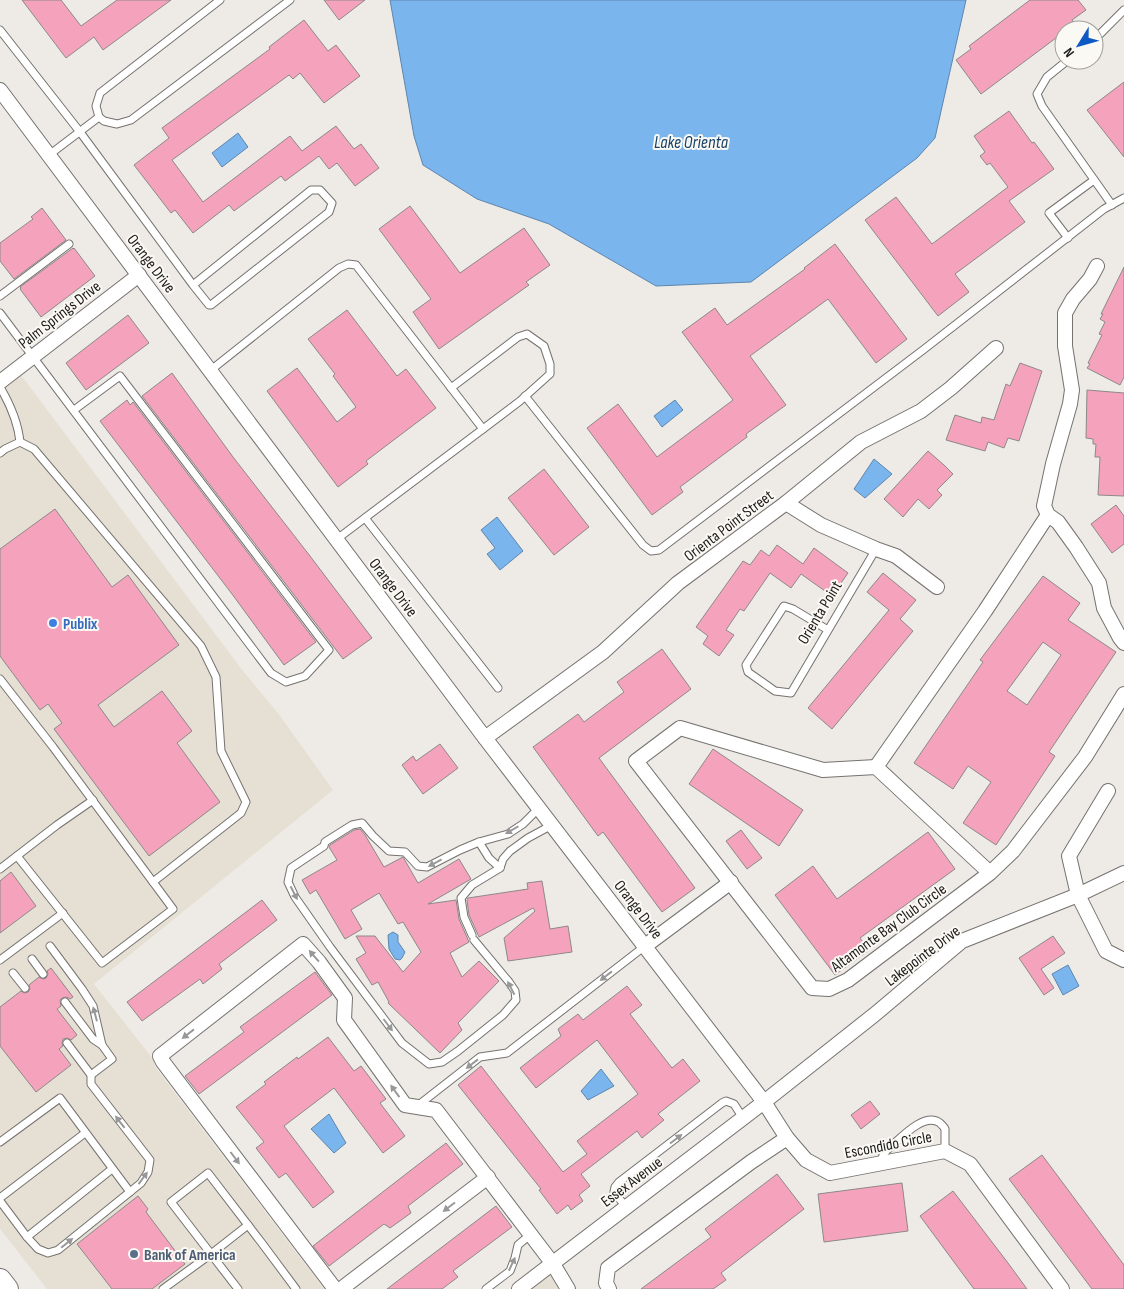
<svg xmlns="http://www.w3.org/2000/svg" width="1124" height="1289" font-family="'Sofia Sans Condensed',sans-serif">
  <rect width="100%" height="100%" fill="#eeebe7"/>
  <g fill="#e6e0d4">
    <polygon points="21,375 243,671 278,713 333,790 94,984 153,1059 156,1068 324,1289 47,1289 0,1229 0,391"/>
    <polygon points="550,1275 558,1289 532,1289"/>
  </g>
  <g fill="#7ab5ed" stroke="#5e86ad">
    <polygon points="390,0 966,0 935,138 917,158 751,282 656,286 549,224 477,199 423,165 414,136"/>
    <polygon points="238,133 248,147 222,167 212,153"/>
    <polygon points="675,400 683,410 662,427 654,416"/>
    <polygon points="874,459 892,474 865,498 854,489"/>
    <polygon points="497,517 523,551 500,570 487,554 495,548 481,530"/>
    <polygon points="393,932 398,935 398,942 405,952 402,958 400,960 395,959 389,949 388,935"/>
    <polygon points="1068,965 1079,986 1063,995 1052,974"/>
    <polygon points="601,1069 614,1086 588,1100 581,1091"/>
    <polygon points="329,1114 346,1143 334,1153 311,1129"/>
  </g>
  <g fill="#f5a3bd" stroke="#8d8889" fill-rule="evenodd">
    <polygon points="22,0 61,0 81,26 117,0 171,0 103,50 94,37 66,58"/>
    <polygon points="324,0 365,0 339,20"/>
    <polygon points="1030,0 1078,0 1086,10 1072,20 1074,24 1066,30 1064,30 1064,32 981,94 956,60 971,49 969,46"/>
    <polygon points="304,20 328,51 336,45 360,76 324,103 300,73 293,79 289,75 172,160 203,202 290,136 302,151 336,126 354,149 361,144 379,168 355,186 337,163 329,169 319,156 285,181 281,176 234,211 229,205 193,233 175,210 171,213 134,165 169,138 162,128 270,49 269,47"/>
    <polygon points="1124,82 1124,157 1087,110"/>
    <polygon points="1009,111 1032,143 1034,142 1054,169 1009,201 1025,222 955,274 969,292 938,316 865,220 896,197 932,244 1008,187 990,163 987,165 980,156 985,152 974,136"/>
    <polygon points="410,206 460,273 524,228 550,265 526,282 529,285 439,349 413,312 431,299 379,229"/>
    <polygon points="42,208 66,240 14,279 0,261 0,243 33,219 31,217"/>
    <polygon points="835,244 907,339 876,363 828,299 750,356 786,405 746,434 747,437 680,487 683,492 652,515 587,428 618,404 657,457 733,400 682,332 715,308 727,325 805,269 804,268"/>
    <polygon points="73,248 73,249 74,248 95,276 41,317 20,289 21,288 20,287"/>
    <polygon points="1124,267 1124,377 1120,385 1087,368 1090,364 1088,363 1102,335 1099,334 1105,322 1100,319 1103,314 1101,314"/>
    <polygon points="347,310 397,376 406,369 436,408 366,461 368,464 338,487 267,391 297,368 337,422 356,407 333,376 335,374 308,339"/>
    <polygon points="128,315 149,343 86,390 66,363"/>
    <polygon points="1020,363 1042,371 1019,441 1008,438 1004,448 988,442 985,451 946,440 955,415 981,423 982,417 994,420 1006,384 1010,386"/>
    <polygon points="172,373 233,457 310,556 372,638 343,659 142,396"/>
    <polygon points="1087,390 1124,393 1124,496 1098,495 1100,457 1095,457 1096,444 1093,444 1093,439 1086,438"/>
    <polygon points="127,400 130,405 133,402 316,642 284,665 232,594 100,421"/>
    <polygon points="928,451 944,465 953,474 937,490 942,495 929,509 918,499 903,517 884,499"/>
    <polygon points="544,469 589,527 554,555 508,498"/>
    <polygon points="1116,505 1124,516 1124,544 1112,553 1091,524"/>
    <polygon points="55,509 112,587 128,575 179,645 98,705 114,727 162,691 192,731 177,743 220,802 149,856 54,729 62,723 48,704 40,710 0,656 0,549"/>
    <polygon points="777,545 803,564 814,548 848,573 832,596 801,574 791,588 770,573 744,611 740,609 726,630 734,635 719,656 703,644 708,636 696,627 743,561 750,565 761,550 769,556"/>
    <polygon points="883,573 916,600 900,619 913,631 832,729 808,708 889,610 867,592"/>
    <path d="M1043 576 1080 603 1068 620 1116 652 1049 752 1055 756 996 845 963 823 991 782 968 766 953 789 914 763 983 662 980 660ZM1043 642 1061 655 1027 705 1007 691Z"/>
    <polygon points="662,649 691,689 599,758 695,888 662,912 603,832 598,836 533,747 578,714 584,722 624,692 617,682"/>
    <polygon points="440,744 458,768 423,794 402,765 413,756 416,761"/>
    <polygon points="713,749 803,810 779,846 689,784"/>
    <polygon points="360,829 365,835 384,867 403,857 418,883 459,859 471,879 428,904 456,900 459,919 469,942 450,953 462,977 479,961 499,981 458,1023 462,1030 440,1053 388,1003 389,1002 378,982 372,985 356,959 366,953 356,936 375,936 403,972 421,952 403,922 398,924 379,893 351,910 362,929 345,939 316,890 310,894 302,880 337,860 329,847 330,845 354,830"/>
    <polygon points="741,830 762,858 747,869 726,841"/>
    <polygon points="928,832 955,869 860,938 869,950 835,975 775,895 813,866 837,899"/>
    <polygon points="11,872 36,906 0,933 0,881"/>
    <polygon points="542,881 550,929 568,926 572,952 508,961 504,938 535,911 533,908 479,937 469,915 467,900 468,898 528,889 527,883"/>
    <polygon points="262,900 277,920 219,964 222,969 203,984 200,979 142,1021 127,1002"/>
    <polygon points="1053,936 1065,953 1041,969 1054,988 1044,995 1019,958"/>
    <polygon points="51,968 73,997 70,999 67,997 62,998 60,1000 61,1006 57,1009 77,1035 71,1040 67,1038 63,1039 62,1043 63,1046 59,1049 71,1065 36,1092 0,1046 0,1007 21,991 24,993 28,992 30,989 29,985 39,977 43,979 46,978 48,974 47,971"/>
    <polygon points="315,972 332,995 199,1094 185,1076 244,1032 240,1027"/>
    <polygon points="627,986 642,1005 630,1014 672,1068 683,1059 700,1081 658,1114 664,1120 642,1138 637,1131 581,1174 590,1186 579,1195 583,1201 571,1210 568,1205 557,1214 539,1190 541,1189 458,1085 481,1066 563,1172 587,1154 577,1141 638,1094 597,1040 536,1088 520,1068 561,1036 558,1029 578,1014 583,1020"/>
    <polygon points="328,1037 354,1071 361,1066 386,1099 380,1103 405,1136 383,1153 334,1088 284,1126 334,1192 313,1208 286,1173 279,1178 256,1148 264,1142 236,1107 266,1084 264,1082 297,1057 298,1059"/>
    <polygon points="870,1101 880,1114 861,1129 851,1115"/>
    <polygon points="446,1143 463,1164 408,1206 411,1213 390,1228 384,1224 329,1266 313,1246"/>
    <polygon points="1042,1155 1124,1265 1124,1289 1092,1289 1009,1179"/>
    <polygon points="777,1174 804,1209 721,1273 726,1280 713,1289 641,1289 711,1237 705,1229"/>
    <polygon points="902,1183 908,1231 824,1242 818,1194"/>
    <polygon points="953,1191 1008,1263 1027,1289 974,1289 920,1216"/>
    <polygon points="138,1196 148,1209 146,1212 185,1264 152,1289 112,1289 77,1244"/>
    <polygon points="496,1206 512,1227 453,1271 458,1277 442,1289 387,1289"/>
  </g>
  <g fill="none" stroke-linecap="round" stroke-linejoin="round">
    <defs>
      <g id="lane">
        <polyline points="220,0 100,93 96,106 99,117 104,121 117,124 131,120 290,0"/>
        <polyline points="0,30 80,132 193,285 209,305 211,305 329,212 332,203 320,190 311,190 193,285"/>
        <polyline points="1094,39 1101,33 1124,10"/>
        <polyline points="1068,60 1047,77 1037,94 1042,106 1112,205"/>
        <polyline points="49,155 99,117"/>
        <polyline points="1068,238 1049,213 1094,180"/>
        <polyline points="0,296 69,244"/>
        <polyline points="0,313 271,673 286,682 305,676 329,650 120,376 74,410"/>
        <polyline points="211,370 339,268 348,264 356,265 483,429"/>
        <path d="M0 387C10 404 18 422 20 442"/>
        <polyline points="525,396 643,545 651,551 659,550 923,350 1104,209 1124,198"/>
        <polyline points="0,453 5,449 20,442 34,449 201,646 216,677 221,751 246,802 241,813 153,882"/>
        <polyline points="365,518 498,688"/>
        <polyline points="337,539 520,401 550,374 550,364 544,346 527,334 518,337 451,388"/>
        <polyline points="828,630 793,609 784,606 746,665 748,672 775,691 791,693 876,549"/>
        <polyline points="0,679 53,747 173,909 102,963 17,856"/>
        <polyline points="479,842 489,858 500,868"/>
        <polyline points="0,869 57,825 93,800"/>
        <polyline points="472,935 464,917 461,898 472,885 500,868 503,859 510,851 528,838 552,825"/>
        <polyline points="474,940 509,982 515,991 516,1000 503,1015 458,1051 442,1062 429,1064 402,1043 330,947 295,897 288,882 291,868 324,846 325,842 352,825 362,823 373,836 389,851 405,852 418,866 427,867 460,850 479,842 508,834 523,824 539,808"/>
        <polyline points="50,946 82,989 93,1006 102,1045 112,1059 91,1075"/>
        <polyline points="32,959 43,974"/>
        <polyline points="0,960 63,913"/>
        <polyline points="13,973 25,988"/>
        <polyline points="65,1002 93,1039 102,1045"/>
        <polyline points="416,1107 480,1057 507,1053 645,946"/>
        <polyline points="0,1142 60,1098 130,1192"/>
        <path d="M881 1163 883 1155 887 1150C899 1140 924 1111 940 1123 942 1125 944 1127 945 1129V1151"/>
        <polyline points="0,1198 85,1133"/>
        <polyline points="0,1201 27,1237 112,1169"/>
        <polyline points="626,1207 614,1192 615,1187 619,1182 722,1103 726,1101 734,1104 743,1118"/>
        <polyline points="27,1237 38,1249 48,1253 58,1250 141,1183 148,1172 150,1160 91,1084 91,1075 67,1043"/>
        <polyline points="163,1289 211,1254 171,1202 208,1173 261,1242 296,1289"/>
        <polyline points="238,1289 211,1254 248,1225"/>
        <polyline points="486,1289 510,1271 515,1258 518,1245 531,1234"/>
      </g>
      <g id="street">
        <polyline points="0,90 485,738 764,1102 787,1138"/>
        <polyline points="1097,266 1090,279 1073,299 1065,313 1065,346 1072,390 1070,404 1053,464 1044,506 1048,515 1058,522 1076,547 1099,583 1104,608 1120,638 1124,643"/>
        <polyline points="0,382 139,275"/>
        <polyline points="786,503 821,525 876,549 896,556 937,587"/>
        <polyline points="485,738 603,652 678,583 786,503 861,442 921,411 951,388 996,348"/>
        <polyline points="876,767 985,611 1048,515"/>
        <polyline points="1108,791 1069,856 1078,895 1106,951 1124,960"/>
        <polyline points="990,873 876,767 823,770 680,728 636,761 812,988 829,989 848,980 990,873 1013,851 1085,757 1124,694"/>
        <polyline points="645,946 731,882"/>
        <polyline points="335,1289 163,1062 160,1056 303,944 319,962 345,998 344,1020 405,1105 436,1110 553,1264 568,1289"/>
        <polyline points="341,1289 488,1177"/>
        <polyline points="519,1289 764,1102 874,1015 962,941 1078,895 1124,873"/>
        <polyline points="609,1289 606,1283 608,1268 751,1162 787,1138 806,1160 830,1173 945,1151 970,1164 1062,1289"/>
      </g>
      <polyline id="primary" points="0,1280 7,1289"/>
    </defs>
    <use href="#lane" stroke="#75726f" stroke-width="9"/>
    <use href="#street" stroke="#75726f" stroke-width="16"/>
    <use href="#primary" stroke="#75726f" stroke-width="24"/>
    <use href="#lane" stroke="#fff" stroke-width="7"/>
    <use href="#street" stroke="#fff" stroke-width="14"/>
    <use href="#primary" stroke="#fff" stroke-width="22"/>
  </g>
  <defs><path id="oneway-solid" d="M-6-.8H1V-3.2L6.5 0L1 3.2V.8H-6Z" transform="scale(1.25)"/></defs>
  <g fill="#989898">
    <use href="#oneway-solid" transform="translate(512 830) rotate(150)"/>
    <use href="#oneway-solid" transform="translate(435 863) rotate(152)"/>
    <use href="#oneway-solid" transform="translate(294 893) rotate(63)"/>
    <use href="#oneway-solid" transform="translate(314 956) rotate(-131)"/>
    <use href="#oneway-solid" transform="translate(606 976) rotate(142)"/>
    <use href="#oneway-solid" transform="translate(511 988) rotate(-117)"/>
    <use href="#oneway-solid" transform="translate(95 1014) rotate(-105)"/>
    <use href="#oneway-solid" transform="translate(388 1025) rotate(53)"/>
    <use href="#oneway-solid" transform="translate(188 1034) rotate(142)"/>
    <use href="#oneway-solid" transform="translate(472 1064) rotate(142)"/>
    <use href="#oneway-solid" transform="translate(395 1091) rotate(-126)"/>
    <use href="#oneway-solid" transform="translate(120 1122) rotate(-128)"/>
    <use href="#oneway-solid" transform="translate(676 1139) rotate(-37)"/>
    <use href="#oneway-solid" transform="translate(235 1158) rotate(53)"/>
    <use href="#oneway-solid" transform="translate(143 1178) rotate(-54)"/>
    <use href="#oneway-solid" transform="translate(449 1207) rotate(143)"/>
    <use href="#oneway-solid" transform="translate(67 1243) rotate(-39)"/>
    <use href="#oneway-solid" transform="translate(512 1264) rotate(-65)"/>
  </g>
  <circle fill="#3f7fe0" stroke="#fbf9f4" stroke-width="2" cx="53" cy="623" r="5"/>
  <circle fill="#5c6f8a" stroke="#fbf9f4" stroke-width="2" cx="134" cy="1254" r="5"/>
  <g text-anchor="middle" stroke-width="4" stroke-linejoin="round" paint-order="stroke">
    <g font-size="16" fill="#1b1a19" stroke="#fbf9f4">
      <text transform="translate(152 263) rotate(53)" y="6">Orange Drive</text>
      <text transform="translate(59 314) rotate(-38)" y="6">Palm Springs Drive</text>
      <text transform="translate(728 525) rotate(-37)" y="6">Orienta Point Street</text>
      <text transform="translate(394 587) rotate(53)" y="6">Orange Drive</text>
      <text transform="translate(819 612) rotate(-59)" y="6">Orienta Point</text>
      <text transform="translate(639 909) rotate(53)" y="6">Orange Drive</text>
      <text transform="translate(888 927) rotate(-36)" y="6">Altamonte Bay Club Circle</text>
      <text transform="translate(922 955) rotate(-37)" y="6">Lakepointe Drive</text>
      <text transform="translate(888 1144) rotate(-11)" y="6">Escondido Circle</text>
      <text transform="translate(631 1181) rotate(-37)" y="6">Essex Avenue</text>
    </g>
    <g font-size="16" font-weight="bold" fill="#366cbe" stroke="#fbf9f4" text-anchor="start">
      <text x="63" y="629">Publix</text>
    </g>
    <g font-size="16" font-weight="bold" fill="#4e5e75" stroke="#fbf9f4" text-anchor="start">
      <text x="144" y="1260">Bank of America</text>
    </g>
    <g font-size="18" font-style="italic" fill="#184267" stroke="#fbf9f4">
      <text x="691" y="148">Lake Orienta</text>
    </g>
  </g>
  <g transform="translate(1079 45) rotate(233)"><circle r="24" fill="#fbf9f4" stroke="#a1a09c"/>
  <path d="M0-4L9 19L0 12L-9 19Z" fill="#0d5ac4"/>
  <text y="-8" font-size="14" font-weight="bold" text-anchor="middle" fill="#1b1a19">N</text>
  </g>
</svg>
